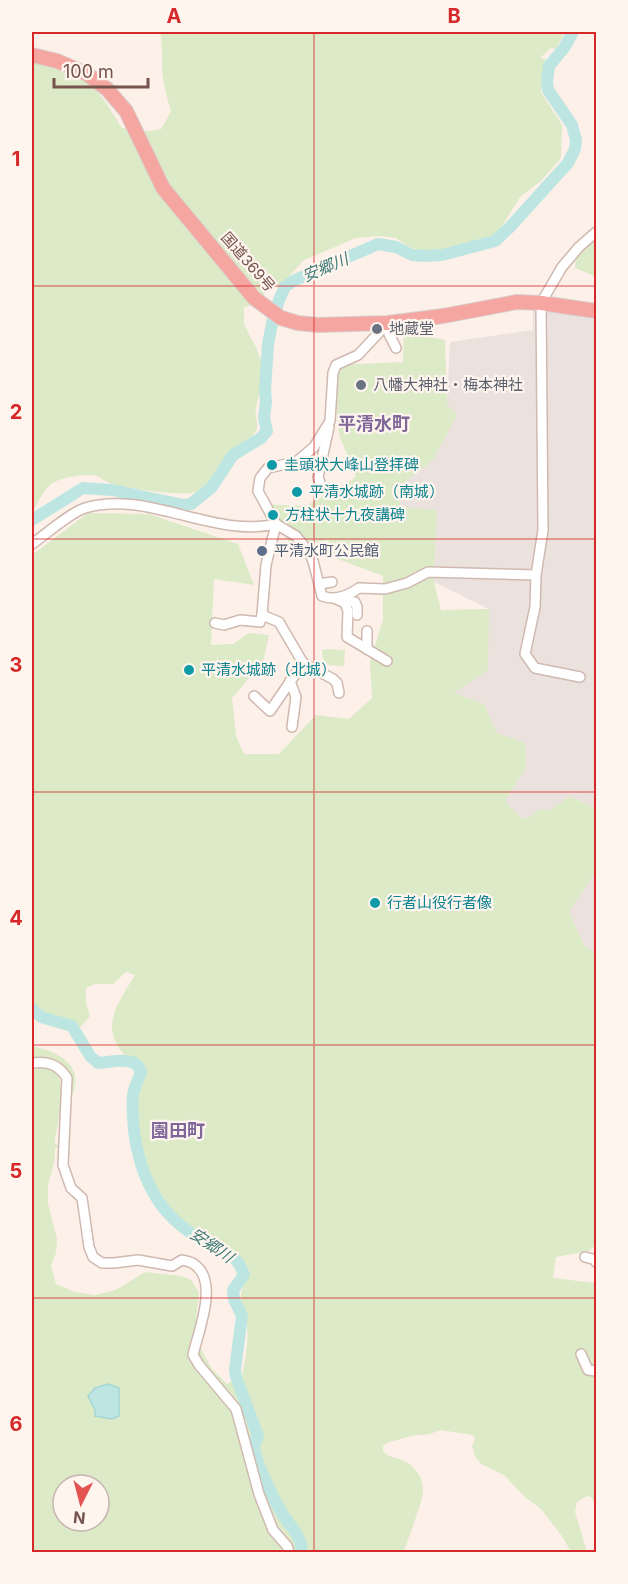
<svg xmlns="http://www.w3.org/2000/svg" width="628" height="1584" font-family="Inter,'Noto Sans JP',sans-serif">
  <rect width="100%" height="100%" fill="#fcf0e8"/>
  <g fill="#ebe2de">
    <polygon points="533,310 596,317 596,809 570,796 550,811 540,810 530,817 521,818 504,801 526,767 496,733 484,704 454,693 489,609 434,582 437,511 400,507 398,487 433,460 447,404 450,342 533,330"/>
    <polygon points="596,871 596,954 584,945 569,912"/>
  </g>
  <g fill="#dceac7" fill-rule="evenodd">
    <path d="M160 32H565L556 49 551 48 540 58 546 59 548 62 542 82 541 92 562 125 561 158 541 181 521 196 496 235 492 238 442 250 423 251 409 247 396 238 380 236 356 238 304 260 281 285 271 288 267 286 262 301 243 308C246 315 242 320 245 326 253 343 266 361 263 381 261 390 257 399 256 408 254 417 261 425 254 434 245 444 231 448 223 460 212 475 211 491 190 493 174 495 129 489 113 484 107 483 102 478 97 476 86 473 56 478 49 486 42 493 37 505 32 513V59C49 62 70 69 85 79 97 87 114 115 122 128L151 131 161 129 171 111C166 95 162 78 162 61 162 51 162 42 160 32Z"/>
    <polygon points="596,240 596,283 594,276 575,268 576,258"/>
    <path d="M404 331 445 340 447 404 457 415 433 460 398 487 400 507 437 510 434 582 441 610 489 609 488 670 454 693 484 704 497 733 525 743 526 767 505 801 521 818 530 817 540 809 550 810 570 796 596 809V871L569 912 584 945 596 954V1244L589 1251 556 1257 553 1278 596 1283V1505L590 1496 585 1497 577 1502 575 1512 587 1552H571L564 1539 541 1509 525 1497 504 1475 481 1464 475 1456 472 1446 475 1439 473 1435 440 1430 430 1434 411 1436 387 1443 383 1446V1451C389 1459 400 1457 408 1463 429 1480 424 1495 416 1517 412 1529 408 1541 403 1552H32V1070C76 1055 59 1117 55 1138V1144L58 1145 59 1141H61V1148H55V1159L48 1185V1204L57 1239 56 1253 51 1266 56 1284 75 1292 95 1295 116 1290 145 1272 181 1276 191 1280 199 1293 196 1319 201 1349 212 1369 227 1384 242 1377C245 1360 249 1343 247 1326 245 1316 241 1305 241 1295 241 1286 249 1277 246 1268 241 1253 218 1246 206 1238 190 1229 177 1216 165 1202 131 1158 135 1123 140 1071 98 1033 109 1017 135 975L126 972 113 984H95L86 988V1003L90 1016 79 1029C65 1019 50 1011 32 1013V555L88 513 149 514 238 544 254 585 214 579 211 645 233 644 249 633 269 635 263 662 232 698 236 736 244 754H279L316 715 349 719 372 698 370 661 383 620V576L335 558 328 540 293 547 260 504 306 506 356 477 339 435 333 373 336 365 403 362ZM63 1485H99V1521H63Z"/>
    <polygon points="327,649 345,650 344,666 328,665 323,661 322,650"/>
    <path d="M32 1046C57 1052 84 1063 73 1094 70 1088 73 1085 72 1079 67 1060 47 1061 32 1059Z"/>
  </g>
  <polygon fill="#bde6e3" stroke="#a3d7d5" stroke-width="1.5" points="108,1384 119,1388 119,1416 112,1419 95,1416 95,1410 88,1396 95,1388"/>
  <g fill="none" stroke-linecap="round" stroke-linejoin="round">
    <g stroke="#bde6e3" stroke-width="12">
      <polyline points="32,520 83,488 112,490 184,505 191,504 212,487 233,455 261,438 267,431 264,418 266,402 265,390 268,344 273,319 279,300 285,287 293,281 378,244 396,247 412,255 425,256 442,255 495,241 510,227 568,163 575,149 576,140 572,125 548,90 547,82 549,66 564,48 573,32"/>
      <path d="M32 1009 41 1017 72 1026 90 1056 98 1063C113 1062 136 1055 141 1072 139 1078 136 1084 134 1090 131 1103 133 1118 134 1131 139 1169 153 1205 184 1228 192 1234 201 1241 211 1246 228 1255 237 1254 244 1275L233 1290 234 1299 242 1316 235 1370 236 1377 258 1436C257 1439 255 1442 254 1445 254 1460 275 1502 283 1515 290 1526 304 1539 301 1552"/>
    </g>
    <defs>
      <g id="minor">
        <path d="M388 323 358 355 336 365 333 373 330 421 314 447 296 462 268 468 260 478 258 491 276 524 296 536 309 552 313 561 322 596C335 601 348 596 359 588L385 589 407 583 428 572 536 575"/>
        <polyline points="388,323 389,334 396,348"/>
        <polyline points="320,483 318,477 329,427"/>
        <path d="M32 544C45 535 71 512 85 508 146 489 215 539 276 524"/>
        <polyline points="319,584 332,582"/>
        <polyline points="336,599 345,603 348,611 347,637 387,661"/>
        <polyline points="344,601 355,602 357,607 357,615"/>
        <polyline points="215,623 224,625 240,620 260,622 262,615"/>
        <polyline points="367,631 367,649"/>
        <polyline points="303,663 333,679 337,683 339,693"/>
        <polyline points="580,677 535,668 525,654 535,607 536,575 543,530 541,303 562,267 579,247 596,232"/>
        <polyline points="290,681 296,697 292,727"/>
        <polyline points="254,696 270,711 303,663 279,622 262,615 266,565 276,524"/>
        <path d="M32 1063C47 1061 58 1064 67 1078L63 1165 71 1188 82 1198 89 1247 93 1257 102 1263H114L138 1260 172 1266 182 1260C186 1261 192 1262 195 1265 219 1282 198 1332 193 1355L199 1365 236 1409 259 1494 273 1530 287 1546 289 1552"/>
        <polyline points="585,1257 596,1260 596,1262"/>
        <polyline points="581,1354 588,1370 596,1371"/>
      </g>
      <polyline id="highway" points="32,55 57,61 87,74 107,89 126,111 163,188 254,298 281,318 298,323 318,325 388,323 443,316 517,302 541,303 596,311"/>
    </defs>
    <use href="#minor" stroke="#d0b9b0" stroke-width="12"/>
    <use href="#highway" stroke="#d9cfcd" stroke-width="16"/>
    <use href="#minor" stroke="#fff" stroke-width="9"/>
    <use href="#highway" stroke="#f5a6a1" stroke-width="14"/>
  </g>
  <path fill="none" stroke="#d62828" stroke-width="1.5" stroke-opacity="0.55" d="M314 32V1552M32 286H596M32 539H596M32 792H596M32 1045H596M32 1298H596"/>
  <g fill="#6b7280" stroke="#fff5ef" stroke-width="2">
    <circle cx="377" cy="329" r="6"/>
    <circle cx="361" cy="385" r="6"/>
  </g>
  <g fill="#0f9aa8" stroke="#fff5ef" stroke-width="2">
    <circle cx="272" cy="465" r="6"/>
    <circle cx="297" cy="492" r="6"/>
    <circle cx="273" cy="515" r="6"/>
    <circle cx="189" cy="670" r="6"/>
    <circle cx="375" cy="903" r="6"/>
  </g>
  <circle fill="#5c6f8a" stroke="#fff5ef" stroke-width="2" cx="262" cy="551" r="6"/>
  <g text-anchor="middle" stroke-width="4.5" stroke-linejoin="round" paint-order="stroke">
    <g font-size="15" fill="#76534c" stroke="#fff5ef">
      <text transform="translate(248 262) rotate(49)" y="5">国道369号</text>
    </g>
    <g font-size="15" fill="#5b616d" stroke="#fff5ef" text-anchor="start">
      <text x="389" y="334">地蔵堂</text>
      <text x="373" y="390">八幡大神社・梅本神社</text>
    </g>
    <g font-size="15" fill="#0d838f" stroke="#fff5ef" text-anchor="start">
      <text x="284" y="470">圭頭状大峰山登拝碑</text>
      <text x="309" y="497">平清水城跡（南城）</text>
      <text x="285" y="520">方柱状十九夜講碑</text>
      <text x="201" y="675">平清水城跡（北城）</text>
      <text x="387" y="908">行者山役行者像</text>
    </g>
    <g font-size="15" fill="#4e5e75" stroke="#fff5ef" text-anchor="start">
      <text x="274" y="556">平清水町公民館</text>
    </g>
    <g font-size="16" font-style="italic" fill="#407b78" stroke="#fff5ef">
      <text transform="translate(325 267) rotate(-23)" y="6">安郷川</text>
      <text transform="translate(212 1245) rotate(34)" y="6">安郷川</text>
    </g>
    <g font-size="18" font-weight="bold" fill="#7f6899" stroke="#fff5ef">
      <text x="374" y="430">平清水町</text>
      <text x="178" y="1137">園田町</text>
    </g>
  </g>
  <rect width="628" height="1584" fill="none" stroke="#fff5ef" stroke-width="66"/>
  <g transform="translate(81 1503) rotate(186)"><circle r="28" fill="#fff5ef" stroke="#c8b4ae" stroke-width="1.5"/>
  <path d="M0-4.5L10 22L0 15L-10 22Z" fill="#e35351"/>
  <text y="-9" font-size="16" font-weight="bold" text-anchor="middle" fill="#76534c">N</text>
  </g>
  <path d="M54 78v9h94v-9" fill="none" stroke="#76534c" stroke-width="3"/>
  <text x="63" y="78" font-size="18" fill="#76534c" stroke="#fff5ef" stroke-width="4.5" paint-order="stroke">100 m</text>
  <rect x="33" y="33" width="562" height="1518" fill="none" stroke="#d62828" stroke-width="2"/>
  <g font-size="20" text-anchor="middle" font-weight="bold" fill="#d62828">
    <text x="174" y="23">A</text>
    <text x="454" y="23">B</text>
    <text x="16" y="166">1</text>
    <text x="16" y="419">2</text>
    <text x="16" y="672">3</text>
    <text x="16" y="925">4</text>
    <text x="16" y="1178">5</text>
    <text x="16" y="1431">6</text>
  </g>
</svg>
